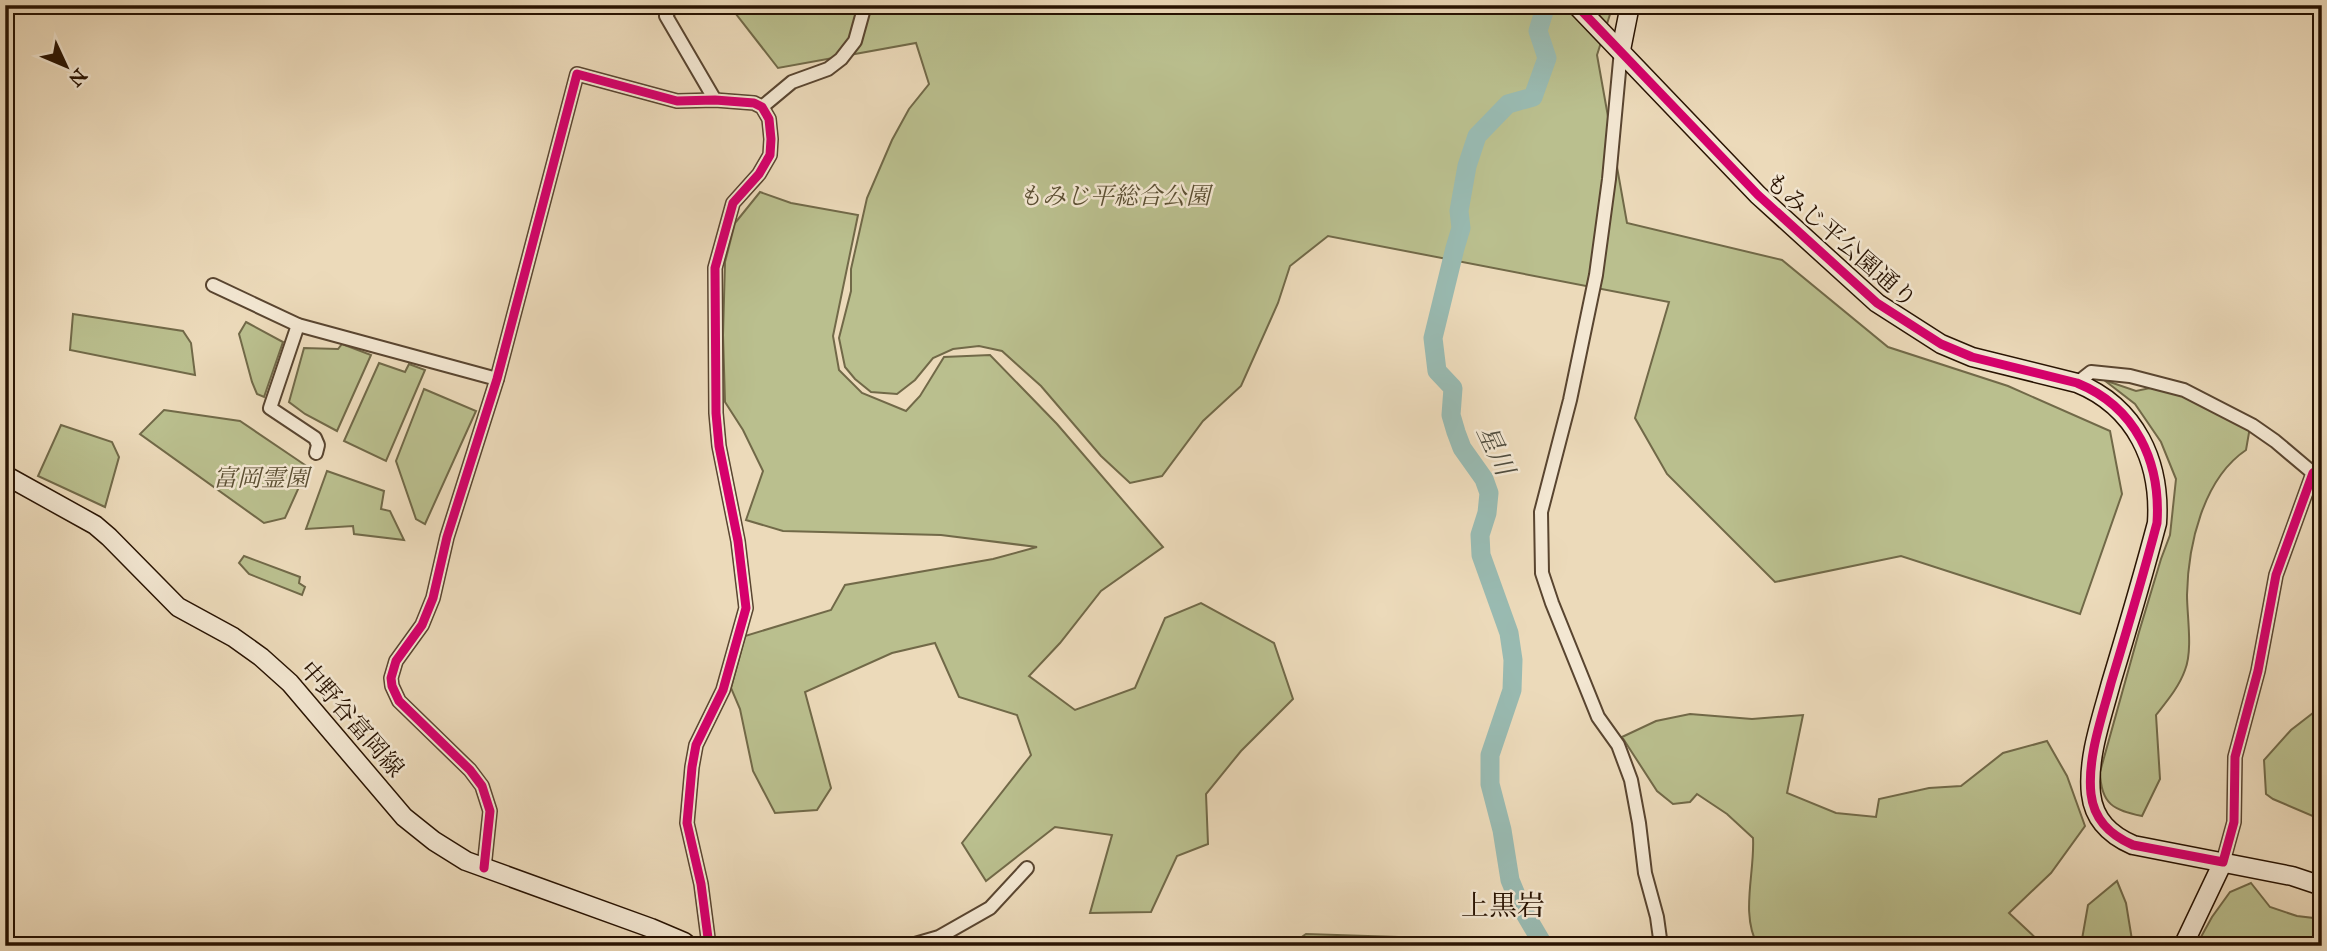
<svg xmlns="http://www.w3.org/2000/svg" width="2327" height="951" font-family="'IM FELL Great Primer','Noto Serif JP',serif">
  <rect width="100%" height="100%" fill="#ecdaba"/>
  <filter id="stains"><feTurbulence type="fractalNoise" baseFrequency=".00286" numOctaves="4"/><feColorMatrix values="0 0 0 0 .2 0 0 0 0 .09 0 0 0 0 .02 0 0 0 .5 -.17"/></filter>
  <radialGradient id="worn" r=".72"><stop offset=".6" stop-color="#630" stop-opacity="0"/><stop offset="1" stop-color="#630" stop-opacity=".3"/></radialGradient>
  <g fill="#babf8e" stroke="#716948" stroke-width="2">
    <polygon points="729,5 1613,5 1597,55 1627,223 1782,260 1888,347 2008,386 2110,431 2122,494 2080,614 1901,556 1775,582 1667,474 1635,418 1669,302 1328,236 1290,266 1278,303 1241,386 1203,421 1162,476 1130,483 1101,456 1041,386 1002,351 979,346 953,349 933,358 915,380 897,394 871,392 855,379 845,367 839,338 851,291 851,269 867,198 892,140 909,109 929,84 916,43 778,68"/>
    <polygon points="760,192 791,203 858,215 833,336 839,370 862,393 906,411 920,396 944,357 990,355 1057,424 1163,547 1101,591 1060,643 1029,676 1075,710 1135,688 1165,618 1201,603 1274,643 1293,699 1241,751 1206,794 1208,844 1177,856 1151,912 1090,913 1112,835 1055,827 986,881 962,843 1031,755 1017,715 959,697 935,643 892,653 805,692 831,788 817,810 775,813 753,771 740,709 731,688 745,636 831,610 845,585 993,559 1037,547 941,535 783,531 746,520 763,471 743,430 725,402 723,335 725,262 735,223"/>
    <polygon points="73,314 183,331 191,343 195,375 70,350"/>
    <polygon points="246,322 283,342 264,397 257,394 252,382 239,334"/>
    <polygon points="342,344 371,355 337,431 305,414 289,402 304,348 338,349"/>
    <polygon points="379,363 405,372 409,364 425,370 386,461 344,441"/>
    <path d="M2104 380 2136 391 2155 387 2183 393 2250 427 2246 450C2203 479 2188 545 2187 595 2187 616 2193 650 2185 670 2179 687 2167 701 2156 715L2160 779 2142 816C2114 810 2101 805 2100 772L2139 632 2161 559 2170 535 2176 479 2161 442 2135 404Z"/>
    <polygon points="424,389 476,411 425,524 416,519 396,461"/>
    <polygon points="164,410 240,421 308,467 285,518 264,523 140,434"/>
    <polygon points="61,425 112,442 119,457 105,507 38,476"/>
    <polygon points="327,471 384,491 381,509 390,511 404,540 354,534 353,526 306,529"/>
    <polygon points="244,556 300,577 299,583 305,587 302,595 249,574 239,563"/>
    <polygon points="2322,706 2322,820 2273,799 2266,794 2264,760 2291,730"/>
    <path d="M1690 714 1752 719 1803 715 1787 793 1836 813 1876 817 1879 799 1929 788 1961 786 2003 753 2047 741 2067 776 2085 826 2051 873 2009 913 2041 943 2081 945 2088 905 2117 881 2126 903 2133 946H1758C1740 914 1755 873 1753 838L1727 814 1697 794 1690 802 1673 804 1657 791 1622 737 1656 721Z"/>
    <polygon points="2251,883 2270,907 2297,916 2322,919 2322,946 2306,946 2287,940 2272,946 2196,946 2212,917 2230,892"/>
    <polygon points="1306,934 1429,938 1447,946 1289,946"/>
  </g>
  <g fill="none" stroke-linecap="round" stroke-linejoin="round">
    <polyline stroke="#99bab1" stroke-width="19" points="1544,946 1521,907 1510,880 1502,830 1490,784 1490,755 1512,690 1513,660 1509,633 1481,555 1480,535 1487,513 1489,493 1484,479 1462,448 1456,432 1451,415 1453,388 1437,371 1433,338 1455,248 1461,228 1459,211 1467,166 1477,136 1508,104 1533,97 1547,58 1538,31 1546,5"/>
    <defs>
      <g id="street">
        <polyline points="672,5 666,16 715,100"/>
        <polyline points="1621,50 1609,179 1596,275 1570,400 1541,512 1542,573 1552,603 1598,717 1618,745 1631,780 1639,823 1645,873 1657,917 1661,946"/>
        <polyline points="762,107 792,82 828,69 841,59 855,41 865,5"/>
        <polyline points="213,285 298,325 497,379"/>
        <polyline points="298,325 270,408 315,438 318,445 316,453"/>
        <polyline points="2077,383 2091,372 2130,376 2184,390 2252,425 2275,441 2313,473"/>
        <polyline points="2223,862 2234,822 2235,757 2258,671 2276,575 2313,473 2322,466"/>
        <polyline points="484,868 490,811 482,786 470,770 399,701 392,686 391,678 396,661 422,625 433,598 447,537 497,379 577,74 677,101 715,100 754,103 762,107 769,119 771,139 770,155 759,174 733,203 715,268 716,413 719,446 738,541 746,608 723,690 696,745 692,767 687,823 701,884 708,938 707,946"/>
        <polyline points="908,946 939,937 990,908 1027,868"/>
      </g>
      <g id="secondary">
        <path d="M1576 5 1758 195 1877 303 1941 344 1972 357 2077 383C2136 407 2161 462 2157 523 2143 576 2127 630 2111 683 2102 717 2087 758 2091 794 2094 820 2110 835 2133 845L2292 876 2322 886"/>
        <polyline points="1621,50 1630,5"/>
        <polyline points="5,475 95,525 109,537 178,607 233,637 261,657 290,683 404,817 434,841 466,861 651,928 684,942 689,946"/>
        <polyline points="2183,946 2223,862"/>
      </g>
    </defs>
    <use href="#street" stroke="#594530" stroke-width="16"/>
    <use href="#secondary" stroke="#281302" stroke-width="21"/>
    <use href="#street" stroke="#f3e7d2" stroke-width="12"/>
    <use href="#secondary" stroke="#f3e7d2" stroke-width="18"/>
    <defs>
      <g id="cycleway">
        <path d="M1576 5 1758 195 1877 303 1941 344 1972 357 2077 383C2136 407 2161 462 2157 523 2143 576 2127 630 2111 683 2102 717 2087 758 2091 794 2094 820 2110 835 2133 845L2223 862 2234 822 2235 757 2258 671 2276 575 2313 473 2322 466"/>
        <polyline points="484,868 490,811 482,786 470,770 399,701 392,686 391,678 396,661 422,625 433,598 447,537 497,379 577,74 677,101 715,100 754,103 762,107 769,119 771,139 770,155 759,174 733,203 715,268 716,413 719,446 738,541 746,608 723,690 696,745 692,767 687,823 701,884 708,938 707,946"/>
      </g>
    </defs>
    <use href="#cycleway" stroke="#f3e7d2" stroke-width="13"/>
    <use href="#cycleway" stroke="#d6006c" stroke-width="9"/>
  </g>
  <g text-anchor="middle" stroke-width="5" stroke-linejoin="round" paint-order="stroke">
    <g font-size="24" font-style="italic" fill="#5b4f33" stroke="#f3e7d2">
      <text x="1114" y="204">もみじ平総合公園</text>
      <text x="261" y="486">富岡霊園</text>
    </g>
    <g font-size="24" fill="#281302" stroke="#f3e7d2">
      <text transform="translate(1841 240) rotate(41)" y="8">もみじ平公園通り</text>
      <text transform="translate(352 719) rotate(49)" y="8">中野谷富岡線</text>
    </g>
    <g font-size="26" font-style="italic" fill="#504d3f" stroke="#f3e7d2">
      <text transform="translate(1496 450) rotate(65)" y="9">星川</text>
    </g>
    <g font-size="28" fill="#281302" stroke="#f3e7d2">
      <text x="1503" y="915">上黒岩</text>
    </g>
  </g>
  <rect width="2327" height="951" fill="none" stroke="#ecdaba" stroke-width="28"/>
  <rect x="7" y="7" width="2313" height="937" fill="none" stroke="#281302" stroke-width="3.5"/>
  <rect x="14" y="14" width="2299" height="923" fill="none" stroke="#281302" stroke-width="2"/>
  <g transform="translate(66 66) rotate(134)" stroke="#f3e7d2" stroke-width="5" paint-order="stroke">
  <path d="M0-5L12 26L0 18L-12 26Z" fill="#281302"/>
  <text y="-10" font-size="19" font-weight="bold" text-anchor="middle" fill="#281302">N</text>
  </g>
  <rect width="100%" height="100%" filter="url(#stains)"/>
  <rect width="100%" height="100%" fill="url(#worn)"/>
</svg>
